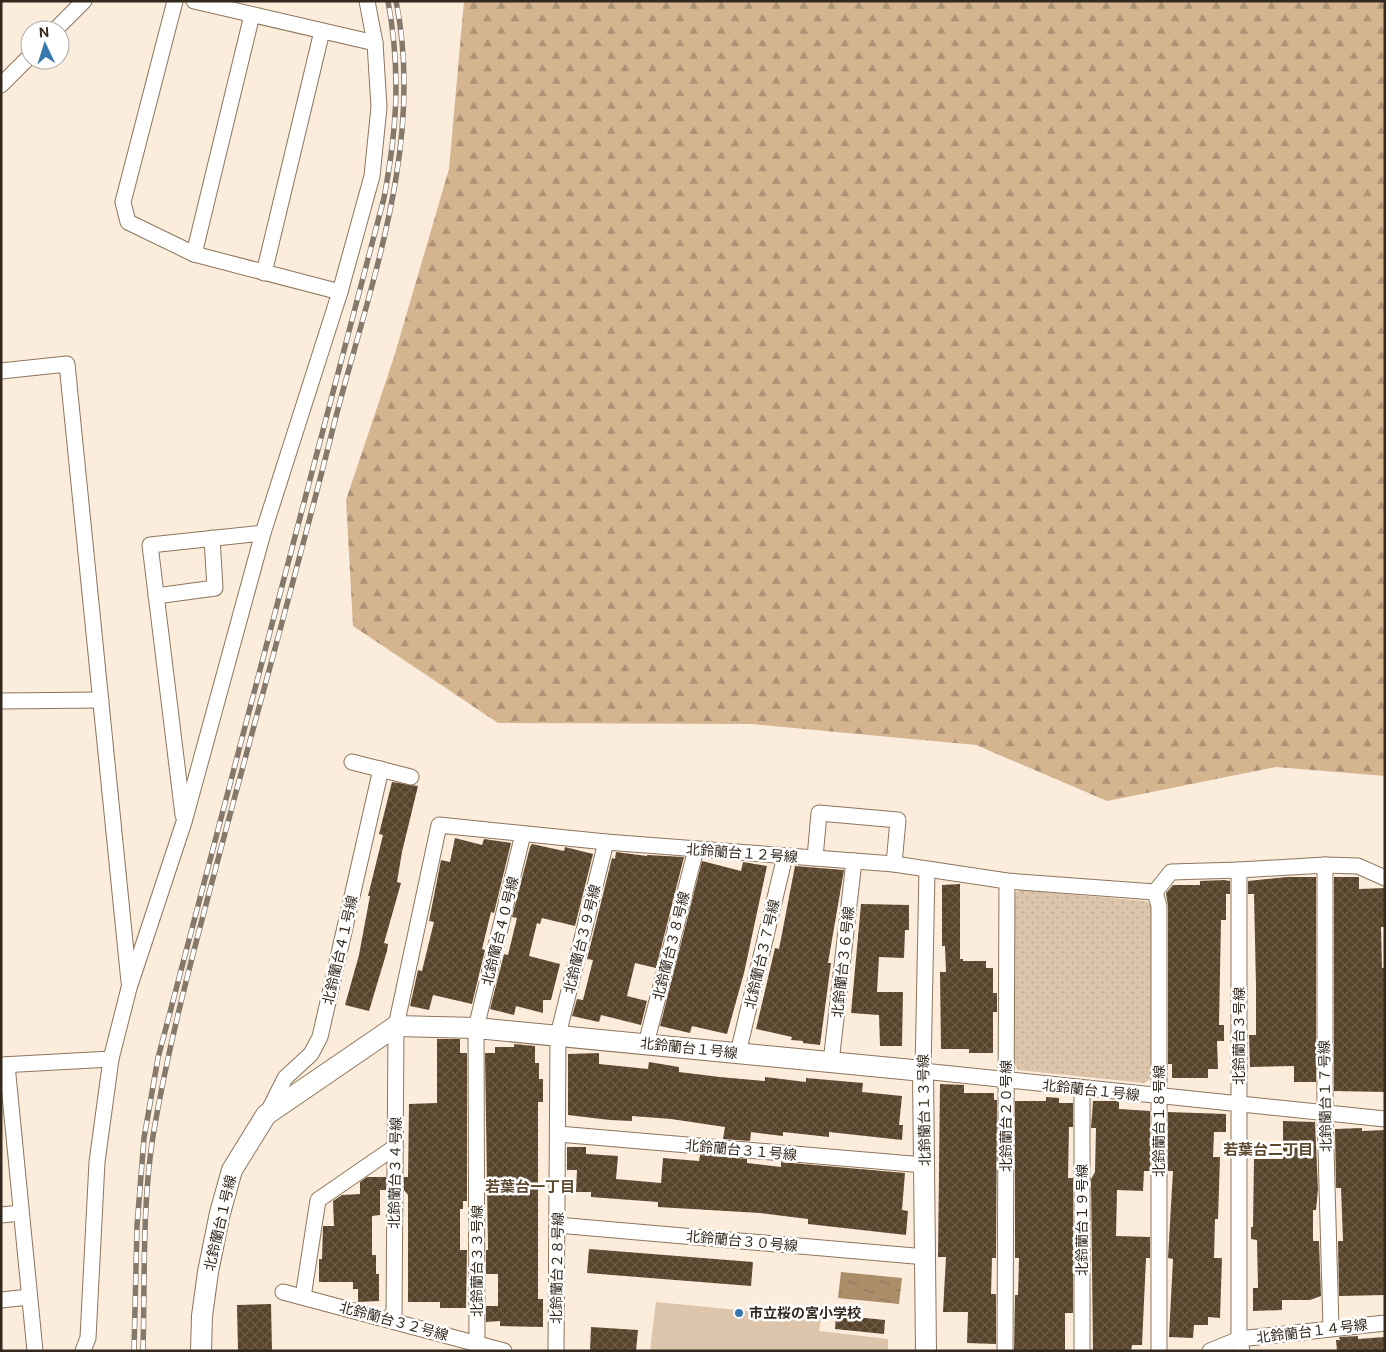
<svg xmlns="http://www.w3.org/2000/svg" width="1386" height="1352" font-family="'DM Sans','Noto Sans JP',sans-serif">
  <defs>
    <pattern id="grass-dots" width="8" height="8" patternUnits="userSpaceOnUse" patternTransform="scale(1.25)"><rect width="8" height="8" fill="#dcc5ab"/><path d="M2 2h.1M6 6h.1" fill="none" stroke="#bda993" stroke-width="1.8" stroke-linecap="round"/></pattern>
    <pattern id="forest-firs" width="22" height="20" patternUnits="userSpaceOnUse" patternTransform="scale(1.25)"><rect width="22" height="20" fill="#d5b490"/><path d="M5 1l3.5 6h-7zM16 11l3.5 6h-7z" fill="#ad9275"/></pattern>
    <pattern id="water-ripples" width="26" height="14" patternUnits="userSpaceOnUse" patternTransform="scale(1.25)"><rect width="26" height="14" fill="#ac8d6a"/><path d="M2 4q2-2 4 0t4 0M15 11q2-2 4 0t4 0" fill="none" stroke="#8d7357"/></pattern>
    <pattern id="building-cross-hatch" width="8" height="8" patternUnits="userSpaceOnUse" patternTransform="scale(1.25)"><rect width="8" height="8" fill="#58432b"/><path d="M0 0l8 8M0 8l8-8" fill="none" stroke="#6d5c48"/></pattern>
  </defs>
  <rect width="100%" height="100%" fill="#fcecdb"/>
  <polygon fill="url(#grass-dots)" points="1019,890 1147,901 1154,909 1152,1077 1145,1083 1018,1070 1012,1060 1013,895"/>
  <polygon fill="url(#forest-firs)" points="464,1 1385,1 1385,776 1276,767 1107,801 976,745 751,724 498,723 353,626 346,500 394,357 449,169"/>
  <polygon fill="#dcc5ab" points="656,1302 821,1318 819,1331 888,1339 888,1351 650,1351"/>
  <polygon fill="url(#water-ripples)" points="841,1272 902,1278 899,1304 838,1298"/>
  <g fill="url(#building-cross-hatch)">
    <polygon points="392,782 418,786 402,852 397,882 401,883 384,943 388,944 387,951 369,1011 345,1005 359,955 370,896 368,896 383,835 379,834"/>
    <polygon points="455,838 482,845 484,839 511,843 494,913 491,912 482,949 485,950 472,1004 433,995 429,1010 410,1006 418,970 422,971 434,922 429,921 441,860 450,862"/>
    <polygon points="532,844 564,851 565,847 593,854 575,926 542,918 540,924 537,923 529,956 560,964 551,1000 543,1000 543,1013 516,1006 514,1015 490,1009 504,954 508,955 517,918 512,917 530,847"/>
    <polygon points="616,852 647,856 647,855 684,857 656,968 635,963 627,996 647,1001 641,1025 601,1015 599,1022 572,1016 577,999 583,1000 593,960 587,959 612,858 615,859"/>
    <polygon points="702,861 741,871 743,862 767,866 744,973 727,1034 692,1026 690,1033 660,1026"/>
    <polygon points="795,866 844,870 828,963 831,963 820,1045 803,1043 803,1041 791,1040 792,1037 756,1029 775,948 779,949"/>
    <polygon points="1287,877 1316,877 1316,1082 1294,1082 1294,1066 1250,1067 1249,1035 1256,1035 1256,986 1254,894 1248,894 1248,881"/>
    <polygon points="1334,877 1359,877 1359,889 1385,888 1385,927 1381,927 1382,968 1385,968 1385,1092 1334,1091"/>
    <polygon points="1224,880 1230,881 1230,894 1226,894 1226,920 1221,920 1219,1025 1224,1025 1224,1041 1217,1041 1218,1069 1208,1069 1208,1078 1172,1078 1172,1064 1168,1064 1168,906 1166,893 1173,885 1200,885 1200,881"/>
    <polygon points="960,884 960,959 963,959 963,961 986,961 986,968 993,968 993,993 997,993 997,1012 993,1012 993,1053 969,1053 969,1049 941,1049 940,972 946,972 945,946 942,946 942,885"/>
    <polygon points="861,904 909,905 909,930 905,930 904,958 879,957 877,992 903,992 902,1046 880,1046 879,1015 851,1013"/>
    <polygon points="437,1039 460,1039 460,1053 467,1053 467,1201 463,1201 463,1209 460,1209 460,1250 467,1250 466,1308 440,1308 440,1302 408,1302 408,1195 404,1190 404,1177 408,1177 409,1104 437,1103"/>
    <polygon points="514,1044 535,1046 535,1063 539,1063 539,1079 543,1079 543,1102 538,1102 538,1299 543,1299 543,1327 500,1326 500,1321 486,1322 486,1306 498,1306 498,1274 486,1274 486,1250 488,1250 485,1053 495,1053 495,1047 514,1047"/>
    <polygon points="599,1053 599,1064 648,1069 649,1062 679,1067 679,1072 720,1077 765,1081 765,1077 806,1082 806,1078 863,1083 862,1092 902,1096 899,1125 903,1125 902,1140 829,1132 829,1137 783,1132 783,1136 751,1132 750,1141 723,1139 725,1127 671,1119 632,1116 632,1121 610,1120 568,1115 568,1054"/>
    <polygon points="940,1084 964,1085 964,1093 994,1093 994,1100 997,1100 996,1258 992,1258 991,1294 996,1294 996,1344 967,1343 968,1312 943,1312 946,1257 938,1257"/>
    <polygon points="1046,1097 1059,1098 1059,1103 1073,1103 1073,1127 1069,1127 1068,1178 1073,1178 1073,1313 1065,1313 1065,1351 1014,1351 1015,1295 1018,1295 1019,1258 1015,1258 1015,1101 1046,1101"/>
    <polygon points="1093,1101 1119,1101 1119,1109 1150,1111 1150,1171 1144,1171 1143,1191 1117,1190 1116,1236 1150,1237 1150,1258 1146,1258 1142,1345 1132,1345 1131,1351 1093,1351 1091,1179 1095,1172 1096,1128 1091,1128"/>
    <polygon points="1168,1112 1226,1114 1226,1132 1214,1132 1213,1157 1220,1157 1218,1219 1215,1219 1214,1258 1222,1258 1220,1318 1208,1317 1208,1325 1194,1325 1193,1338 1169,1337 1173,1259 1168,1258 1173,1171 1168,1171"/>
    <polygon points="1283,1121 1315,1122 1318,1189 1316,1210 1313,1210 1313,1241 1319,1241 1321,1296 1310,1300 1282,1300 1282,1310 1253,1311 1253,1288 1258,1288 1257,1240 1251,1239 1251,1227 1253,1227 1254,1159 1283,1159"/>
    <polygon points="1362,1128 1362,1131 1385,1130 1385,1295 1339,1296 1338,1241 1343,1241 1341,1188 1336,1188 1335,1129"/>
    <polygon points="567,1147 586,1147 586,1154 618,1156 616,1179 661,1183 663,1158 699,1161 700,1155 747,1159 747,1163 781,1167 781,1162 905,1173 902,1210 908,1211 906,1235 808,1224 808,1219 760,1213 658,1207 658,1202 591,1197 591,1192 576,1192 577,1170 567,1170"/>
    <polygon points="367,1177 386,1177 386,1190 380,1190 380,1215 372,1216 372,1255 376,1255 376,1274 379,1274 379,1301 358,1302 358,1289 353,1289 353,1282 319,1282 319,1259 322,1259 323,1226 334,1226 333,1201 342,1195 360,1194 360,1182"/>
    <polygon points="589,1249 753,1262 751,1286 587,1273"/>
    <polygon points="271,1304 272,1351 238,1351 237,1305"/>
    <polygon points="836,1315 885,1320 884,1334 835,1329"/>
    <polygon points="591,1327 638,1330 636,1351 590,1351"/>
    <polygon points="1358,1336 1358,1339 1385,1337 1385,1351 1337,1351 1336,1340 1340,1340 1339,1337"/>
  </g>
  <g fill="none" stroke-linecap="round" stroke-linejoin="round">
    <defs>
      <g id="minor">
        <polyline points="175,1 123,202 128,222 194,254 340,292"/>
        <polyline points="194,1 375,43"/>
        <polyline points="55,30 84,1"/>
        <polyline points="1,85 30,56"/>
        <polyline points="194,254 252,15"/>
        <polyline points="264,273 322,31"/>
        <polyline points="1,371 67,364 129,982"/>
        <polyline points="156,596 215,588 212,538"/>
        <polyline points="1,701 101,700"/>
        <polyline points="352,762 411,777"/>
        <polyline points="183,815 150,545 263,533"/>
        <polyline points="815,858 819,813 898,820 894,864"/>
        <polyline points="1325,865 1325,1113 1331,1328"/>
        <polyline points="927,870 923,1071 1385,1119"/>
        <polyline points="1155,892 1159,906 1159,1351"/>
        <polyline points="646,1044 696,849"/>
        <polyline points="738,1053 785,856"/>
        <polyline points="831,1062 854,861"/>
        <polyline points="1,1065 111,1059"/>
        <polyline points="7,1065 35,1351"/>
        <polyline points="267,1114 285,1078 311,1054 320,1037 381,769"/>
        <polyline points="558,1134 924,1165"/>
        <polyline points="1,1215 21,1213"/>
        <polyline points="557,1225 926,1257"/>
        <polyline points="283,1292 504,1351"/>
        <polyline points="303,1297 318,1200 395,1147"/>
        <polyline points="1,1300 29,1297"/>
        <polyline points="394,1321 396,1026 439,825 606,842 894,864 1007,881 1155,892 1171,872 1239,870"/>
        <polyline points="477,1344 476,1028 523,834"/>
        <polyline points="83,1351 88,1338 97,1162 111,1059 129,988 184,822 263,533 340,292 372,176 379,107 375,43 367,1"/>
        <polyline points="556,1351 558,1035 606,842"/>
        <polyline points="1005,1351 1007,881"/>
        <polyline points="1082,1351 1082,1088"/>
        <polyline points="1210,1351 1239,1339 1385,1323"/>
        <polyline points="1242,1351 1239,1339 1239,870 1325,865 1358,866 1385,878"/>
      </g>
      <polyline id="tertiary" points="201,1351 202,1316 208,1272 220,1213 232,1170 266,1115 396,1026 476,1028 923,1071 926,1351"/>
    </defs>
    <use href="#minor" stroke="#8c755c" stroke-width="17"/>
    <use href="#tertiary" stroke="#8c755c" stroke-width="22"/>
    <use href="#minor" stroke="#fff" stroke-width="15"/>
    <use href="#tertiary" stroke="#fff" stroke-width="20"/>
    <defs>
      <g id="rail">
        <path d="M134 1351 137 1226 144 1138 158 1058 384 198C397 128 401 72 388 1"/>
        <path d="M143 1351C145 1280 142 1206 153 1136 169 1040 195 946 220 852 257 713 296 575 331 436 366 295 426 148 396 1"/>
      </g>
    </defs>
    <use href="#rail" stroke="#85796b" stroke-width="5.5"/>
    <use href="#rail" stroke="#fff" stroke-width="4" stroke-dasharray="11" stroke-linecap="butt"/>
  </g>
  <circle fill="#3478ae" stroke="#fff" stroke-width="2" cx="739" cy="1313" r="5"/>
  <g text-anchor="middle" stroke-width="5" stroke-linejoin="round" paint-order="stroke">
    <g font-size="14" fill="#32281d" stroke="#fff">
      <text transform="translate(742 853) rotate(4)" y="5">北鈴蘭台１２号線</text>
      <text transform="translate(500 931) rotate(-76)" y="5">北鈴蘭台４０号線</text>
      <text transform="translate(582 939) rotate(-76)" y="5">北鈴蘭台３９号線</text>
      <text transform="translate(671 946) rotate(-76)" y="5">北鈴蘭台３８号線</text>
      <text transform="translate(340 950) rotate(-77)" y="5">北鈴蘭台４１号線</text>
      <text transform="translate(762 954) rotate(-77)" y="5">北鈴蘭台３７号線</text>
      <text transform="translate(843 962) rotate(-84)" y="5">北鈴蘭台３６号線</text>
      <text transform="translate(1239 1036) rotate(-90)" y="5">北鈴蘭台３号線</text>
      <text transform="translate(689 1048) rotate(6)" y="5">北鈴蘭台１号線</text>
      <text transform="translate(1091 1090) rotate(6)" y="5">北鈴蘭台１号線</text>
      <text transform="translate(1325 1096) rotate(-91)" y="5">北鈴蘭台１７号線</text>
      <text transform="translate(924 1110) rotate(-91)" y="5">北鈴蘭台１３号線</text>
      <text transform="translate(1006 1116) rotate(-90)" y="5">北鈴蘭台２０号線</text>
      <text transform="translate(1159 1121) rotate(-90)" y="5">北鈴蘭台１８号線</text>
      <text transform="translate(741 1150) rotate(5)" y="5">北鈴蘭台３１号線</text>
      <text transform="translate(395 1173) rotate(-89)" y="5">北鈴蘭台３４号線</text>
      <text transform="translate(1082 1220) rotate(-90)" y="5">北鈴蘭台１９号線</text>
      <text transform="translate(220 1223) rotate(-77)" y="5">北鈴蘭台１号線</text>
      <text transform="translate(742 1241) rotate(5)" y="5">北鈴蘭台３０号線</text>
      <text transform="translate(477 1261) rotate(-90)" y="5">北鈴蘭台３３号線</text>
      <text transform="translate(557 1268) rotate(-89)" y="5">北鈴蘭台２８号線</text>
      <text transform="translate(394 1321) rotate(15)" y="5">北鈴蘭台３２号線</text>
      <text transform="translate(1312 1331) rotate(-7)" y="5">北鈴蘭台１４号線</text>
    </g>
    <g font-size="14" font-weight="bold" fill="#32281d" stroke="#fff" text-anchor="start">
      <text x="749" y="1318">市立桜の宮小学校</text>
    </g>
    <g font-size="15" font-weight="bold" fill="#5f4a31" stroke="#fff">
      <text x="1268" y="1155">若葉台二丁目</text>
      <text x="530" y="1192">若葉台一丁目</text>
    </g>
  </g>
  <rect width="1386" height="1352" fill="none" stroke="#32281d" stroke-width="5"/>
  <g transform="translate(45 45) rotate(356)"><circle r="24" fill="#ffffff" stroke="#ada9a5"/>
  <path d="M0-4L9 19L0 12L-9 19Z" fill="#3478ae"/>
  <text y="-8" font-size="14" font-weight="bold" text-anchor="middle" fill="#32281d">N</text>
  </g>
</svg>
